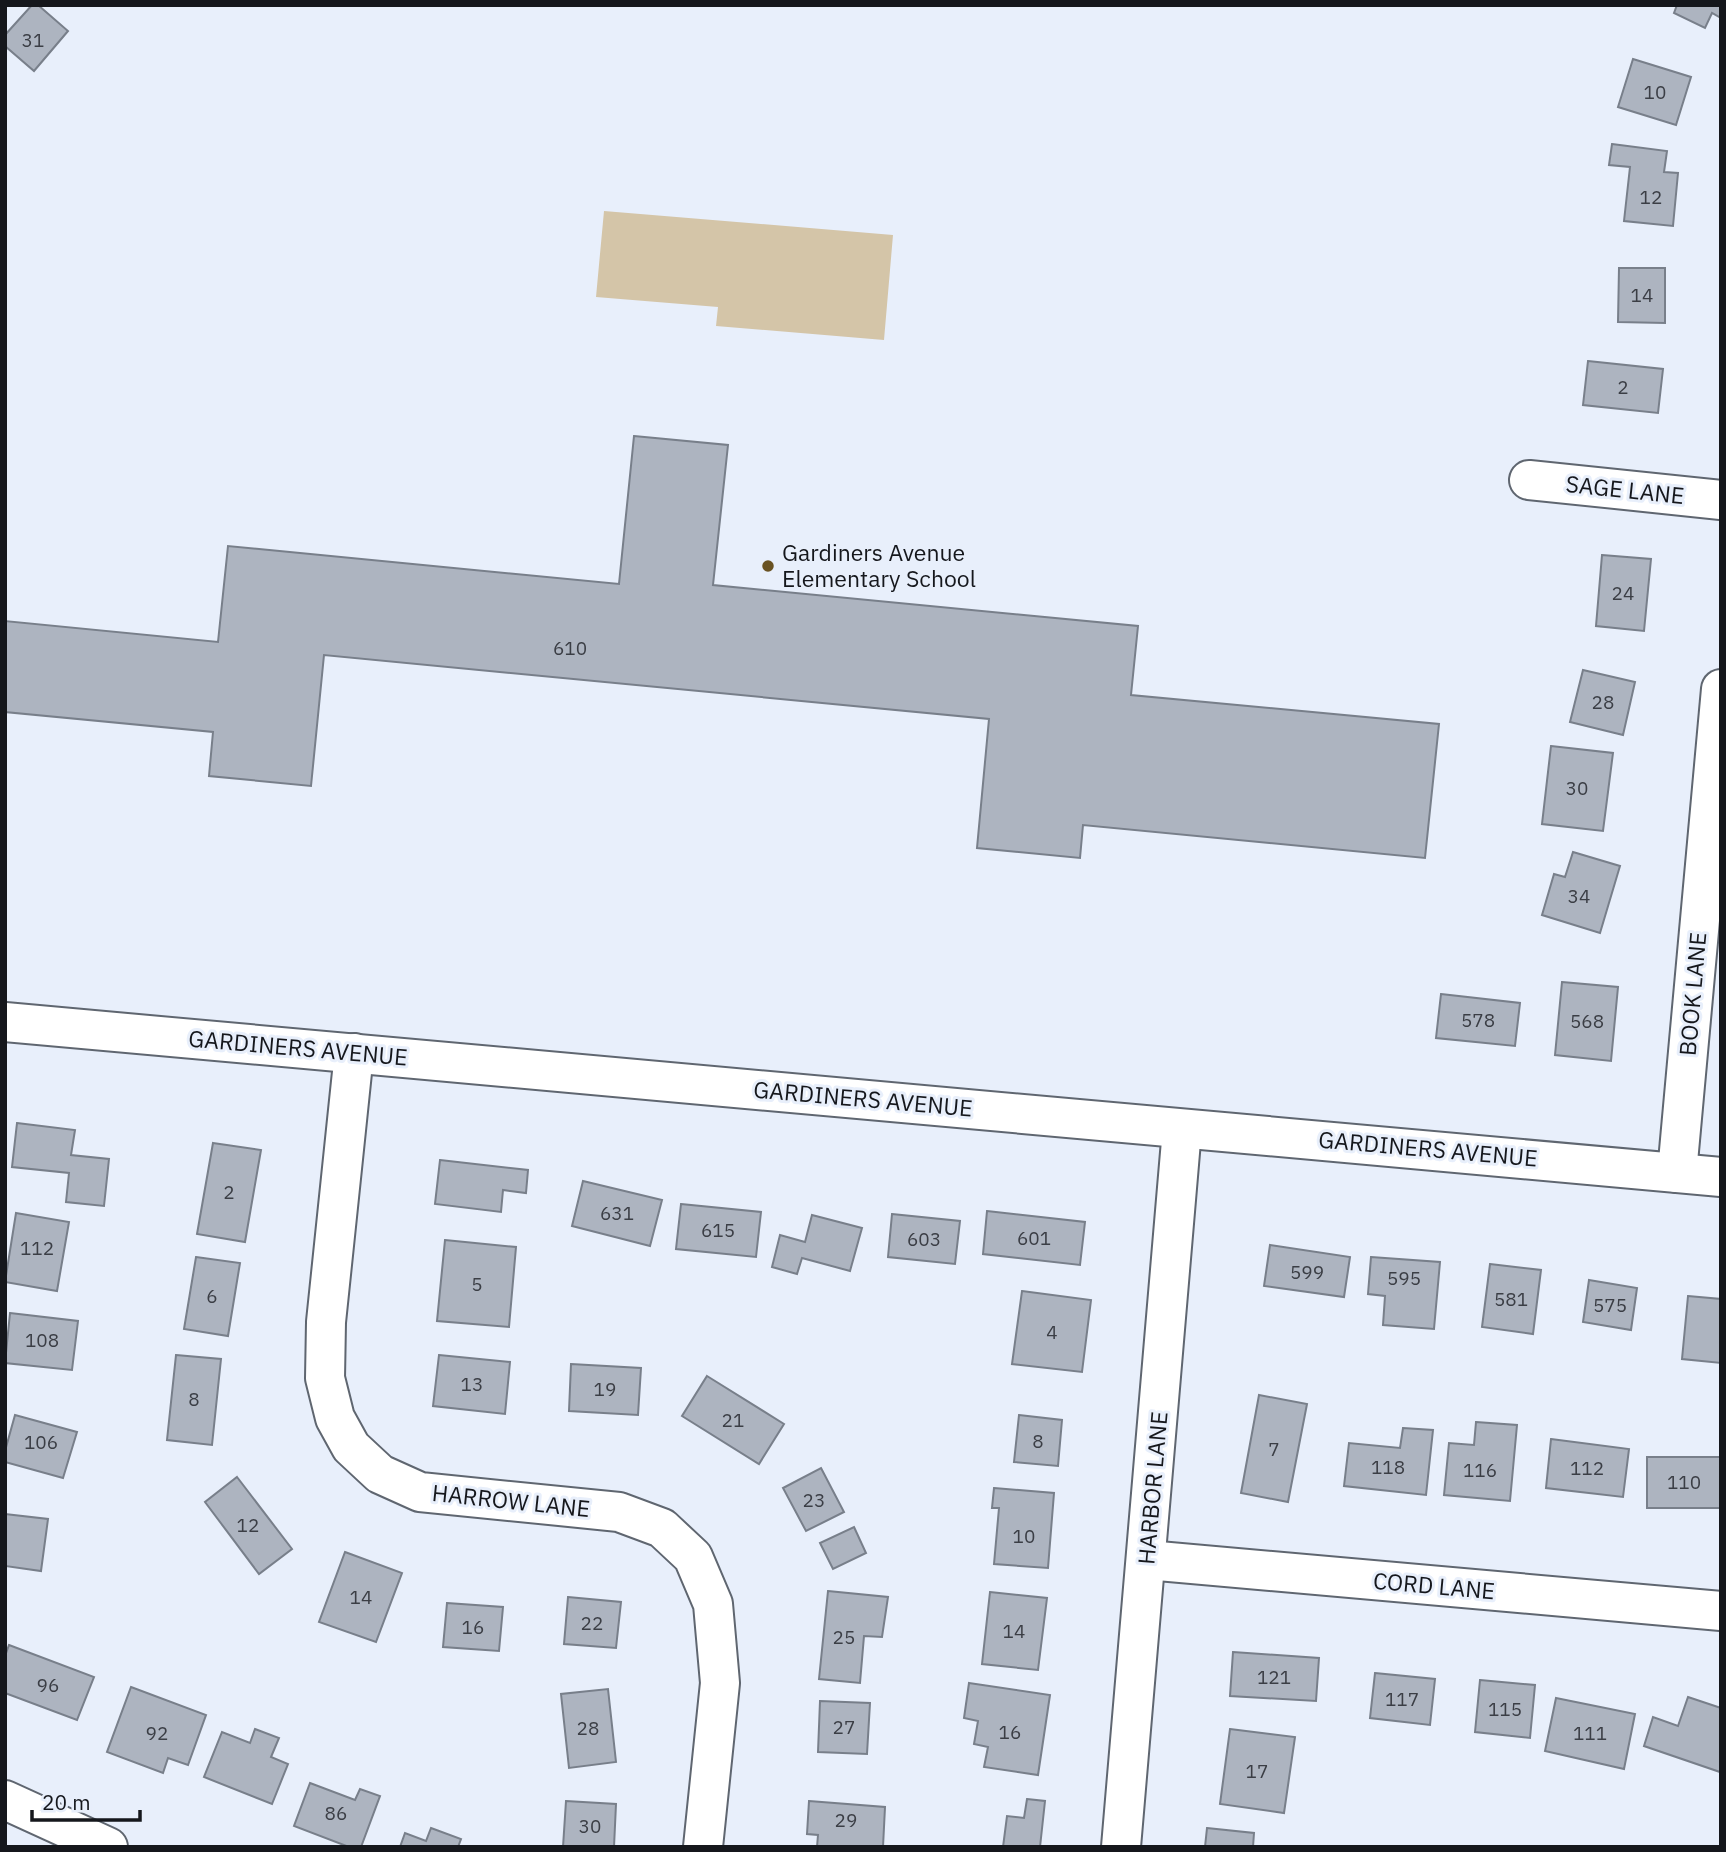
<svg xmlns="http://www.w3.org/2000/svg" width="1726" height="1852" font-family="'IBM Plex Sans',sans-serif">
  <rect width="100%" height="100%" fill="#e8effb"/>
  <polygon fill="#d4c5a8" points="604,211 893,235 884,340 716,326 718,307 596,297"/>
  <g fill="#adb4c0" stroke="#787f8a" stroke-width="2">
    <polygon points="32,5 38,5 68,31 34,71 5,46 5,35"/>
    <polygon points="1677,5 1721,5 1721,18 1712,13 1705,28 1674,13"/>
    <polygon points="1633,59 1691,77 1676,125 1618,107"/>
    <polygon points="1612,144 1667,151 1664,172 1678,173 1673,226 1624,221 1630,167 1609,165"/>
    <polygon points="1619,268 1665,268 1665,323 1618,322"/>
    <polygon points="1588,361 1663,369 1658,413 1583,405"/>
    <polygon points="634,436 728,445 713,585 1138,626 1131,695 1439,724 1425,858 1083,825 1080,858 977,848 989,719 324,655 311,786 209,776 213,732 5,712 5,621 218,642 228,546 619,584"/>
    <polygon points="1602,555 1651,559 1644,631 1596,626"/>
    <polygon points="1583,670 1635,682 1623,735 1570,722"/>
    <polygon points="1551,746 1613,753 1603,831 1542,824"/>
    <polygon points="1573,852 1620,866 1600,933 1542,915 1554,874 1565,877"/>
    <polygon points="1562,982 1618,987 1611,1061 1555,1055"/>
    <polygon points="1441,994 1520,1003 1515,1046 1436,1038"/>
    <polygon points="17,1123 75,1130 71,1155 109,1159 104,1206 66,1202 69,1173 12,1167"/>
    <polygon points="213,1143 261,1150 245,1242 197,1234"/>
    <polygon points="440,1160 528,1170 526,1193 503,1190 501,1212 435,1204"/>
    <polygon points="583,1181 662,1200 650,1246 572,1226"/>
    <polygon points="681,1204 761,1212 756,1257 676,1249"/>
    <polygon points="987,1211 1085,1222 1080,1265 983,1254"/>
    <polygon points="16,1213 69,1222 57,1291 5,1282"/>
    <polygon points="892,1214 960,1221 955,1264 888,1257"/>
    <polygon points="812,1215 862,1228 850,1271 802,1258 797,1274 772,1267 780,1235 805,1242"/>
    <polygon points="445,1240 516,1247 509,1327 437,1321"/>
    <polygon points="1270,1245 1350,1257 1344,1297 1264,1286"/>
    <polygon points="196,1257 240,1263 228,1336 184,1329"/>
    <polygon points="1371,1257 1440,1262 1434,1329 1383,1325 1385,1296 1368,1294"/>
    <polygon points="1490,1264 1541,1270 1533,1334 1482,1327"/>
    <polygon points="1589,1280 1637,1288 1631,1330 1583,1322"/>
    <polygon points="1022,1291 1091,1300 1082,1372 1012,1364"/>
    <polygon points="1688,1296 1721,1299 1721,1363 1682,1359"/>
    <polygon points="10,1313 78,1321 72,1370 5,1363"/>
    <polygon points="176,1355 221,1359 212,1445 167,1440"/>
    <polygon points="439,1355 510,1362 505,1414 433,1406"/>
    <polygon points="571,1364 641,1368 638,1415 569,1411"/>
    <polygon points="707,1376 784,1424 759,1464 682,1416"/>
    <polygon points="1259,1395 1307,1404 1288,1502 1241,1493"/>
    <polygon points="15,1415 77,1432 63,1478 5,1462 5,1451"/>
    <polygon points="1019,1415 1062,1420 1058,1466 1014,1462"/>
    <polygon points="1476,1422 1517,1425 1510,1501 1444,1495 1449,1443 1474,1445"/>
    <polygon points="1403,1428 1433,1430 1426,1495 1344,1486 1349,1443 1400,1448"/>
    <polygon points="1551,1439 1629,1449 1623,1497 1546,1488"/>
    <rect x="1647" y="1457" width="74" height="51"/>
    <polygon points="821,1468 844,1512 806,1531 783,1488"/>
    <polygon points="237,1477 292,1549 259,1574 205,1502"/>
    <polygon points="994,1488 1054,1493 1048,1568 994,1564 999,1508 992,1508"/>
    <polygon points="5,1514 48,1519 41,1571 5,1566"/>
    <polygon points="854,1527 866,1553 833,1569 820,1543"/>
    <polygon points="345,1552 402,1573 376,1642 319,1622"/>
    <polygon points="828,1591 888,1597 882,1637 864,1636 860,1683 819,1679"/>
    <polygon points="990,1592 1047,1598 1038,1670 982,1664"/>
    <polygon points="568,1597 621,1602 616,1648 564,1644"/>
    <polygon points="447,1603 503,1607 499,1651 443,1647"/>
    <polygon points="9,1645 94,1677 77,1720 5,1693 5,1656"/>
    <polygon points="1233,1652 1319,1658 1316,1701 1230,1696"/>
    <polygon points="1375,1673 1435,1679 1430,1725 1370,1718"/>
    <polygon points="1480,1680 1535,1685 1530,1738 1475,1732"/>
    <polygon points="969,1683 1050,1695 1038,1775 984,1767 988,1747 974,1744 978,1721 964,1718"/>
    <polygon points="131,1687 206,1715 188,1765 168,1758 163,1773 107,1752"/>
    <polygon points="608,1689 616,1762 569,1768 561,1694"/>
    <polygon points="1688,1697 1721,1708 1720,1772 1644,1746 1653,1717 1678,1726"/>
    <polygon points="1556,1698 1635,1714 1624,1769 1545,1751"/>
    <polygon points="820,1701 870,1703 867,1754 818,1752"/>
    <polygon points="255,1729 279,1738 271,1757 288,1764 272,1804 204,1777 222,1732 250,1743"/>
    <polygon points="1230,1729 1295,1737 1284,1813 1220,1804"/>
    <polygon points="310,1783 355,1800 360,1789 380,1796 361,1847 349,1847 294,1826"/>
    <polygon points="1027,1799 1045,1801 1040,1847 1003,1847 1007,1816 1024,1818"/>
    <polygon points="566,1801 616,1804 614,1847 563,1847"/>
    <polygon points="809,1801 885,1807 883,1847 817,1847 818,1835 807,1834"/>
    <polygon points="431,1828 461,1839 458,1847 400,1847 405,1833 426,1841"/>
    <polygon points="1207,1828 1254,1833 1253,1847 1205,1847"/>
  </g>
  <g fill="none" stroke-linecap="round" stroke-linejoin="round">
    <defs>
      <g id="minor">
        <polyline points="1529,480 1721,500"/>
        <polyline points="354,1053 326,1322 325,1378 335,1418 351,1447 380,1474 420,1492 619,1512 662,1528 693,1557 713,1604 720,1683 703,1847"/>
        <polyline points="1677,1173 1721,689"/>
        <polyline points="1147,1560 1721,1611"/>
        <polyline points="5,1800 108,1847"/>
        <polyline points="1121,1847 1182,1129"/>
      </g>
      <polyline id="secondary" points="5,1022 1721,1177"/>
    </defs>
    <use href="#minor" stroke="#5f6670" stroke-width="42"/>
    <use href="#secondary" stroke="#5f6670" stroke-width="42"/>
    <use href="#minor" stroke="#fff" stroke-width="38"/>
    <use href="#secondary" stroke="#fff" stroke-width="38"/>
  </g>
  <circle fill="#695222" stroke="#e8effb" stroke-width="2.5" cx="768" cy="566" r="7"/>
  <g text-anchor="middle" stroke-width="6" stroke-linejoin="round" paint-order="stroke">
    <g font-size="19" fill="#3b3e45">
      <text x="33" y="47">31</text>
      <text x="1655" y="99">10</text>
      <text x="1651" y="204">12</text>
      <text x="1642" y="302">14</text>
      <text x="1623" y="394">2</text>
      <text x="1623" y="600">24</text>
      <text x="570" y="655">610</text>
      <text x="1603" y="709">28</text>
      <text x="1577" y="795">30</text>
      <text x="1579" y="903">34</text>
      <text x="1478" y="1027">578</text>
      <text x="1587" y="1028">568</text>
      <text x="229" y="1199">2</text>
      <text x="617" y="1220">631</text>
      <text x="718" y="1237">615</text>
      <text x="1034" y="1245">601</text>
      <text x="924" y="1246">603</text>
      <text x="37" y="1255">112</text>
      <text x="1307" y="1279">599</text>
      <text x="1404" y="1285">595</text>
      <text x="477" y="1291">5</text>
      <text x="212" y="1303">6</text>
      <text x="1511" y="1306">581</text>
      <text x="1610" y="1312">575</text>
      <text x="1052" y="1339">4</text>
      <text x="42" y="1347">108</text>
      <text x="472" y="1391">13</text>
      <text x="605" y="1396">19</text>
      <text x="194" y="1406">8</text>
      <text x="733" y="1427">21</text>
      <text x="1038" y="1448">8</text>
      <text x="41" y="1449">106</text>
      <text x="1274" y="1456">7</text>
      <text x="1388" y="1474">118</text>
      <text x="1587" y="1475">112</text>
      <text x="1480" y="1477">116</text>
      <text x="1684" y="1489">110</text>
      <text x="814" y="1507">23</text>
      <text x="248" y="1532">12</text>
      <text x="1024" y="1543">10</text>
      <text x="361" y="1604">14</text>
      <text x="592" y="1630">22</text>
      <text x="473" y="1634">16</text>
      <text x="1014" y="1638">14</text>
      <text x="844" y="1644">25</text>
      <text x="1274" y="1684">121</text>
      <text x="48" y="1692">96</text>
      <text x="1402" y="1706">117</text>
      <text x="1505" y="1716">115</text>
      <text x="844" y="1734">27</text>
      <text x="588" y="1735">28</text>
      <text x="1010" y="1739">16</text>
      <text x="157" y="1740">92</text>
      <text x="1590" y="1740">111</text>
      <text x="1257" y="1778">17</text>
      <text x="336" y="1820">86</text>
      <text x="846" y="1827">29</text>
      <text x="590" y="1833">30</text>
    </g>
    <g font-size="23" fill="#15171c" stroke="#e8effb">
      <text transform="translate(1625 490) rotate(6)" y="8">SAGE LANE</text>
      <text transform="translate(1693 994) rotate(-85)" y="8">BOOK LANE</text>
      <text transform="translate(298 1048) rotate(5)" y="8">GARDINERS AVENUE</text>
      <text transform="translate(863 1099) rotate(5)" y="8">GARDINERS AVENUE</text>
      <text transform="translate(1428 1149) rotate(5)" y="8">GARDINERS AVENUE</text>
      <text transform="translate(1153 1488) rotate(-85)" y="8">HARBOR LANE</text>
      <text transform="translate(511 1501) rotate(6)" y="8">HARROW LANE</text>
      <text transform="translate(1434 1586) rotate(5)" y="8">CORD LANE</text>
    </g>
    <g font-size="23" fill="#15171c" stroke="#e8effb" text-anchor="start">
      <text x="782" y="561">Gardiners Avenue<tspan x="782" dy="26">Elementary School</tspan></text>
    </g>
  </g>
  <rect width="1726" height="1852" fill="none" stroke="#15171c" stroke-width="14"/>
  <path d="M32 1810v10h108v-10" fill="none" stroke="#15171c" stroke-width="3.5"/>
  <text x="42" y="1810" font-size="21" fill="#15171c" stroke="#e8effb" stroke-width="5" paint-order="stroke">20 m</text>
</svg>
